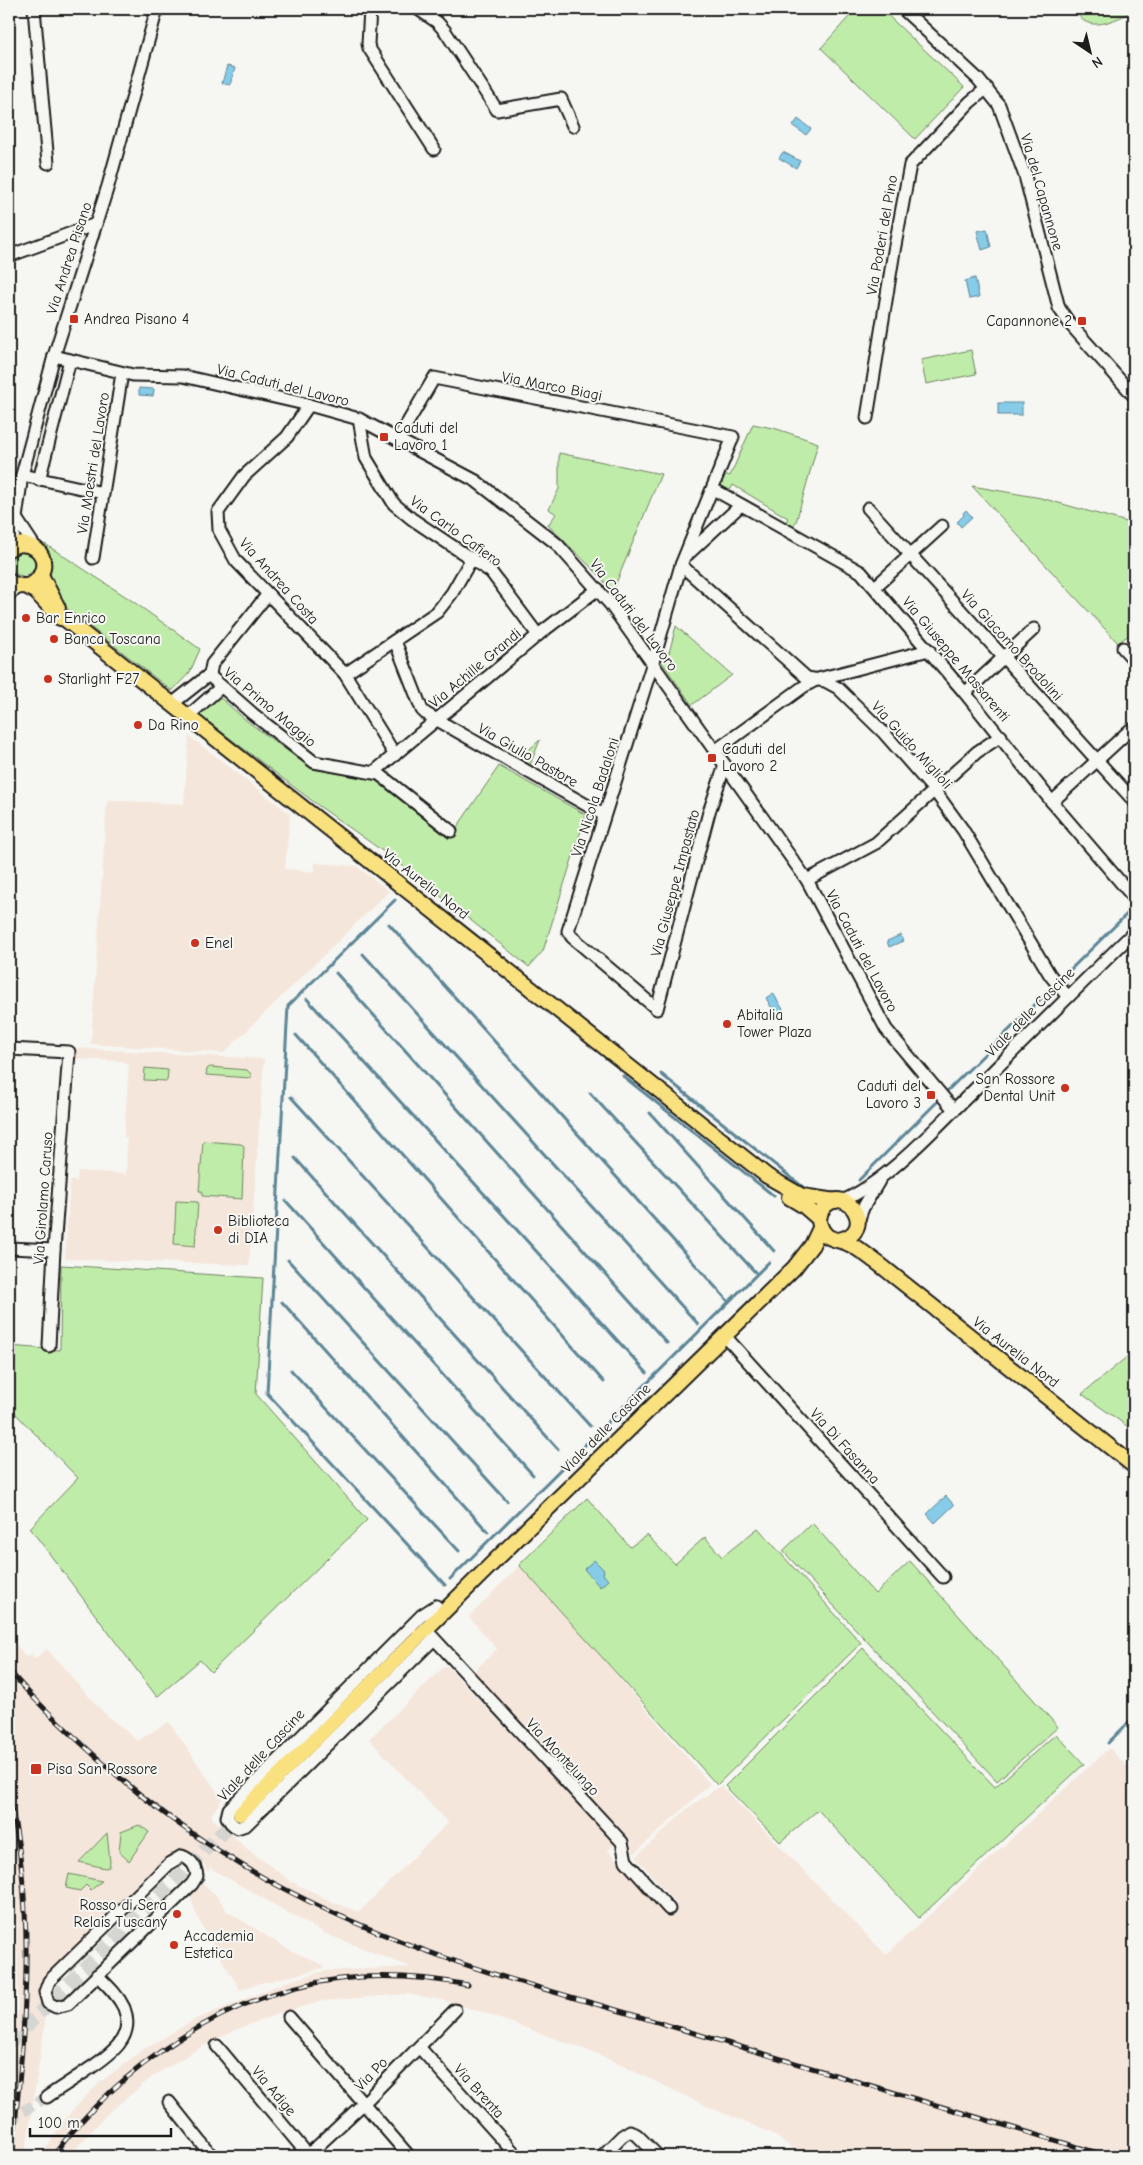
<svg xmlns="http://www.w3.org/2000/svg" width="1143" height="2165" font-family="'Comic Neue',sans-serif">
  <rect width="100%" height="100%" fill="#f6f6f2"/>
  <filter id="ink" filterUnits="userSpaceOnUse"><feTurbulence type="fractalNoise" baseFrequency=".02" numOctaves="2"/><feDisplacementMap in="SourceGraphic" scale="10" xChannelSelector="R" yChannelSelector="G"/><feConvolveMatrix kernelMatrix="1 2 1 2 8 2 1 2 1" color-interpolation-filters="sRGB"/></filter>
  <g filter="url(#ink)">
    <g fill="#f5e6db">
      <polygon points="189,736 290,814 285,869 315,872 315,863 356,866 389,891 224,1053 91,1044 107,800 184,804"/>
      <polygon points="76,1048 264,1059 249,1265 65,1259 70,1181 77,1181 78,1171 126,1174 127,1138 124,1138 129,1065 123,1061 76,1059"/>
      <polygon points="519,1566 580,1632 710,1784 634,1854 631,1843 472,1673 497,1649 469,1617"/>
      <polygon points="9,1636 26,1657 31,1654 35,1659 47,1649 101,1710 137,1741 169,1722 222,1799 211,1815 213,1819 251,1852 292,1882 335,1903 359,1912 448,1823 369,1739 446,1665 615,1843 608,1851 667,1912 676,1904 636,1857 689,1807 721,1786 886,1955 1109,1748 1134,1774 1134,2156 804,2156 771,2133 709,2107 600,2055 479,2011 438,1999 406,1994 323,2001 280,2013 240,2028 199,2048 152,2077 107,2114 69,2156 40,2156 70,2113 98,2084 141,2051 194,2020 286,1982 324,1971 410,1967 324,1933 210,1868 208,1872 203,1863 184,1851 175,1853 39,1986 39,2003 45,2023 25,2156 9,2156 9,2093 12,2066 17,2043 11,2034 18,2015 18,2003 17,1935 14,1886 9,1849"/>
      <polygon points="202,1883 215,1894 227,1911 286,1948 323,1965 323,1968 253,1985 240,1990 199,1921 189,1893"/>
    </g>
    <g fill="#c0eca9" stroke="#6e8462">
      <polygon points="856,9 881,9 964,87 915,139 821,48"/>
      <path d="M1075 9H1134V11C1116 19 1086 37 1075 9Z"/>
      <polygon points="971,350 976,374 926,384 921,360"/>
      <polygon points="753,424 777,429 818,443 796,522 790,528 784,525 788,518 733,485 729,492 720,486 724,474 730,476"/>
      <polygon points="559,453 661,474 612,593 602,578 548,525 556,514 549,509 559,489"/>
      <polygon points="972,486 1041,498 1134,524 1134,631 1118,643"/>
      <path d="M45 544 128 598 200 649 190 672 172 691 65 607C61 602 55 597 53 591 46 575 54 559 45 544Z"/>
      <circle cx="23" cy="564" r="12"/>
      <polygon points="676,626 732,675 692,705 661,661 662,650 669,653"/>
      <polygon points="216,694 247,721 312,769 374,779 449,839 499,766 586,815 543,951 529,967 398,862 319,806 198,714"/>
      <polygon points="540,740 530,765 518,759"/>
      <polygon points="210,1067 247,1070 251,1074 251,1078 206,1075 207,1069"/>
      <polygon points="145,1068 168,1070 167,1081 144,1080"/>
      <polygon points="203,1141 241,1144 244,1146 242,1199 202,1196 202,1191 199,1191"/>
      <polygon points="176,1201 198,1202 195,1246 174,1244"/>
      <polygon points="61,1265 263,1278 256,1394 367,1520 211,1672 200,1660 157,1697 30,1528 78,1478 9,1407 9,1346 60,1350"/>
      <polygon points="1134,1351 1134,1431 1082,1394"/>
      <polygon points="587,1498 630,1547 647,1535 675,1564 705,1537 722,1557 758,1528 861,1643 717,1785 519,1565"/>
      <polygon points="812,1523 875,1594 910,1561 1058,1727 997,1781 783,1551"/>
      <polygon points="863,1648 995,1787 1056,1734 1084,1764 919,1918 818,1810 780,1842 725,1786"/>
      <polygon points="139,1825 149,1832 129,1861 119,1852 121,1832"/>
      <polygon points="107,1833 110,1862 109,1867 105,1868 79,1862"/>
      <polygon points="69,1874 102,1881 91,1890 86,1885 80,1891 66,1888"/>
    </g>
    <g fill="#86cbe7" stroke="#5c8596">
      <polygon points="227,66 235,68 230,85 222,83"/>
      <polygon points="798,119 811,129 806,135 793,126"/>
      <polygon points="783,152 800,161 796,168 779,158"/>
      <polygon points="987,229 991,247 982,250 977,231"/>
      <polygon points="975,278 979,297 969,299 965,281"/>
      <polygon points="139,388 154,389 153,396 139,395"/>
      <rect x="998" y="403" width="24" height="12"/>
      <polygon points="966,510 972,517 961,527 957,522 964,515 963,513"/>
      <polygon points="901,935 903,941 889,947 887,941"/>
      <polygon points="773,993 784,1011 776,1016 766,998"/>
      <polygon points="946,1496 954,1505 935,1523 927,1514"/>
      <polygon points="594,1560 604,1570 603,1574 608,1580 600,1587 584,1569"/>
    </g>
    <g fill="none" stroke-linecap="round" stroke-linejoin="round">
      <g stroke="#5c8596" stroke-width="3">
        <polyline points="395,900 288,1006 267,1393 445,1585"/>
        <polyline points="389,924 727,1300"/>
        <polyline points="363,954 698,1324"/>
        <polyline points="336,973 667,1343"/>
        <polyline points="307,999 647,1373"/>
        <polyline points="296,1035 604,1382"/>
        <polyline points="661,1074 808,1191"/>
        <polyline points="623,1076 774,1196"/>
        <polyline points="590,1093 755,1272"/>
        <polyline points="944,1094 1133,908"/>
        <polyline points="291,1097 590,1426"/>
        <polyline points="650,1113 774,1251"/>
        <polyline points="295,1158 558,1449"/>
        <polyline points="859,1180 940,1099"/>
        <polyline points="286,1201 533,1475"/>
        <polyline points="288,1260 507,1501"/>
        <polyline points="282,1302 488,1532"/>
        <polyline points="291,1370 459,1551"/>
        <polyline points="450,1579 769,1262"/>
        <polyline points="1108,1743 1134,1717"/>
      </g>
      <polyline stroke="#d5d5d2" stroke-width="11" stroke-dasharray="11 5.5" stroke-linecap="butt" points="9,2120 47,2097"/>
      <polyline stroke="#d5d5d2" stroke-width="14" stroke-dasharray="14 7" stroke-linecap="butt" points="9,2043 240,1815"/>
      <defs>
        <g id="minor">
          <polyline points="34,9 48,163"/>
          <polyline points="370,9 368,44 369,48 434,149"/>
          <polyline points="418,9 437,22 445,31 497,110 561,99 573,126"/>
          <polyline points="903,9 978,79 999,105 1025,176 1059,308 1070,324 1134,396"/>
          <polyline points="9,256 96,224"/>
          <polyline points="54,356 133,375 183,376 309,405 359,419 476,481 557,544 610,604 807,880 886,1029 954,1110"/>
          <polyline points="309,405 287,437 244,476 218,512 219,530 236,561 345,674 395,755"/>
          <polyline points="867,418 894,251 910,165 970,102 987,88"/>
          <polyline points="359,419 366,458 394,504 412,519 491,572 538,635"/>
          <polyline points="398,439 434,378 733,437 681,565 653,662 568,931 572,937 657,1009 709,812 725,765"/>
          <polyline points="22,475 103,493"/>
          <polyline points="39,480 70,360"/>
          <polyline points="713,489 861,572 965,693 1052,802 1134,898"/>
          <polyline points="868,508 1134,801"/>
          <polyline points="16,518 37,550"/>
          <polyline points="12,547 22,475 54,356 108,186 157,9"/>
          <polyline points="687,555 741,505"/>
          <polyline points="93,558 122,373"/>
          <polyline points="681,565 807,678 825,681 838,688 884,733 934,790 963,830 1050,975 1068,997"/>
          <polyline points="875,587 942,526"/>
          <polyline points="9,594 21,586"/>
          <polyline points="268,594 212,664 210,674 212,678 253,714 314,762 379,774 451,831"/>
          <polyline points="395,641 422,710 425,713 604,815"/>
          <polyline points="1123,648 1134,660"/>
          <polyline points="345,674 437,612 452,593 472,558"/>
          <polyline points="965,693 1034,629"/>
          <polyline points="172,704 210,674"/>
          <polyline points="187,717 221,687"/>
          <polyline points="715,751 803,687 818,679 929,650"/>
          <polyline points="374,772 538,635 598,589"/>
          <polyline points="1052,802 1130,730"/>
          <polyline points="807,880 876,843 977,752 1001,736"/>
          <polyline points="9,1049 69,1052 54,1250 49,1346"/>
          <path d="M842 1201C888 1181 933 1130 969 1095 1024 1040 1079 986 1134 932"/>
          <polyline points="858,1221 863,1208 879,1181"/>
          <polyline points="9,1248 54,1250"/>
          <polyline points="724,1335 943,1577"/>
          <polyline points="429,1633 622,1842 626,1861 669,1909"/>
          <polyline points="434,1639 246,1825 237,1828 231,1823 227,1817 229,1809 422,1615 436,1606 443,1612"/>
          <path d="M182 1856C192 1860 196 1866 197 1876L192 1884 68 2004 56 2007 48 2003 45 1992 49 1981 170 1863Z"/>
          <polyline points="289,2017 409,2156"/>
          <polyline points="217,2046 309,2156"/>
          <polyline points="419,2047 517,2156"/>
          <path d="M47 2097C60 2088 73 2080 86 2071 108 2056 136 2039 124 2008 118 1995 107 1985 97 1975"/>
          <polyline points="169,2102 212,2156"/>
          <polyline points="307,2156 363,2104 455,2010"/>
          <polyline points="602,2156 622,2136 630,2131 637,2135 658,2156"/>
        </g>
        <g id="major">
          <path d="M9 549C14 545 20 543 27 545 59 552 39 602 9 581"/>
          <polyline points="41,575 58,608"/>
          <polyline points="26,586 36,592 60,618 65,619 767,1176 802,1196 835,1201"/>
          <polyline points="789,1197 804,1206 819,1219"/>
          <path d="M838 1240C879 1233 847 1182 824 1207 820 1212 818 1219 820 1225 821 1229 823 1232 826 1235 831 1240 840 1240 847 1243 859 1248 869 1257 879 1264L1134 1466"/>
          <polyline points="240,1814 528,1528 794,1268 812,1245 820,1228"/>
        </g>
      </defs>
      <use href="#minor" stroke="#1c1c1c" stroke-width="15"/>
      <use href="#major" stroke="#1c1c1c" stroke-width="18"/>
      <use href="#minor" stroke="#f6f6f2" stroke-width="11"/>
      <use href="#major" stroke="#fae180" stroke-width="14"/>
      <defs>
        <g id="rail">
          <path d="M9 1670C31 1697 56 1720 82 1744 185 1841 289 1900 421 1949 501 1979 585 2000 667 2025 814 2069 961 2113 1108 2156"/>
          <path d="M9 1795C38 1919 24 2032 12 2156"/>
          <path d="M53 2156C119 2067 228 1992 340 1979 383 1974 426 1977 468 1985"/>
        </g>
      </defs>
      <use href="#rail" stroke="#1c1c1c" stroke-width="5"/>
      <use href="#rail" stroke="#f6f6f2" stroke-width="3" stroke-dasharray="9" stroke-linecap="butt"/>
    </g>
  </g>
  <g fill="#c8321e" stroke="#f6f6f2" stroke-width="2">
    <rect x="69" y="314" width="10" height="10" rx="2.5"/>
    <rect x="1077" y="316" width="10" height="10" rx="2.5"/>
    <rect x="379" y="432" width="10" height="10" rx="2.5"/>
    <circle cx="26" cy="618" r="5"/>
    <circle cx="54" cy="639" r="5"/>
    <circle cx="48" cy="679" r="5"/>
    <circle cx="138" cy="725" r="5"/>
    <rect x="707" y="753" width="10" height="10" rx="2.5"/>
    <circle cx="195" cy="943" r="5"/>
    <circle cx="727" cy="1024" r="5"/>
    <circle cx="1065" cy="1088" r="5"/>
    <rect x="926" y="1090" width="10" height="10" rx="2.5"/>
    <circle cx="218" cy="1230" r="5"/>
    <rect x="30" y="1763" width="12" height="12" rx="2.5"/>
    <circle cx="177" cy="1914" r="5"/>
    <circle cx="174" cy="1945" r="5"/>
  </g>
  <g text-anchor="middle" stroke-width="4" stroke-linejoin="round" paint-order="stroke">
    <g font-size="15" fill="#1c1c1c" stroke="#f6f6f2">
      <text transform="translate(1042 192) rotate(74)" y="5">Via del Capannone</text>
      <text transform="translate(882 235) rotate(-80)" y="5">Via Poderi del Pino</text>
      <text transform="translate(69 258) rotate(-72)" y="5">Via Andrea Pisano</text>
      <text transform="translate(283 385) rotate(14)" y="5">Via Caduti del Lavoro</text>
      <text transform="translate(552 386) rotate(11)" y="5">Via Marco Biagi</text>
      <text transform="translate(93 463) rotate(-81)" y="5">Via Maestri del Lavoro</text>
      <text transform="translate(456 531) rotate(36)" y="5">Via Carlo Cafiero</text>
      <text transform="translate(279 581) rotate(48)" y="5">Via Andrea Costa</text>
      <text transform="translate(634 615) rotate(53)" y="5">Via Caduti del Lavoro</text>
      <text transform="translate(1012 645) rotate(48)" y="5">Via Giacomo Brodolini</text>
      <text transform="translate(956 659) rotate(50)" y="5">Via Giuseppe Massarenti</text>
      <text transform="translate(475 668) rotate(-40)" y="5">Via Achille Grandi</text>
      <text transform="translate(270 707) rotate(40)" y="5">Via Primo Maggio</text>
      <text transform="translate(912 745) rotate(48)" y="5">Via Guido Miglioli</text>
      <text transform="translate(528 755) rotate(30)" y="5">Via Giulio Pastore</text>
      <text transform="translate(595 797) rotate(-72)" y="5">Via Nicola Badaloni</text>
      <text transform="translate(675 883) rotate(-75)" y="5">Via Giuseppe Impastato</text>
      <text transform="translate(426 884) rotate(38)" y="5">Via Aurelia Nord</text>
      <text transform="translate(862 951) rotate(62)" y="5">Via Caduti del Lavoro</text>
      <text transform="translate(1030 1012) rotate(-45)" y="5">Viale delle Cascine</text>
      <text transform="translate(43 1198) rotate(-86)" y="5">Via Girolamo Caruso</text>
      <text transform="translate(1016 1352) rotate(38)" y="5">Via Aurelia Nord</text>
      <text transform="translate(606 1428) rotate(-45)" y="5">Viale delle Cascine</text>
      <text transform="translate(845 1446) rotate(48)" y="5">Via Di Fasanna</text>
      <text transform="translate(261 1755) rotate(-47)" y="5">Viale delle Cascine</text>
      <text transform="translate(563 1757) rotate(47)" y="5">Via Montelungo</text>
      <text transform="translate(371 2074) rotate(-46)" y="5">Via Po</text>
      <text transform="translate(274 2091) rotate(50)" y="5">Via Adige</text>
      <text transform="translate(479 2091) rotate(48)" y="5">Via Brenta</text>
    </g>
    <g font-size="15" fill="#1c1c1c" stroke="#f6f6f2" text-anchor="start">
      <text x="84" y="324">Andrea Pisano 4</text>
      <text x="1072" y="326" text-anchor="end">Capannone 2</text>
      <text x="394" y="433">Caduti del<tspan x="394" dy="17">Lavoro 1</tspan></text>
      <text x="36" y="623">Bar Enrico</text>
      <text x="64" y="644">Banca Toscana</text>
      <text x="58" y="684">Starlight F27</text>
      <text x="148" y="730">Da Rino</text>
      <text x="722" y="754">Caduti del<tspan x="722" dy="17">Lavoro 2</tspan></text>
      <text x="205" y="948">Enel</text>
      <text x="737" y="1020">Abitalia<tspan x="737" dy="17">Tower Plaza</tspan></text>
      <text x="1055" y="1084" text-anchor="end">San Rossore<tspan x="1055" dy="17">Dental Unit</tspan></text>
      <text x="921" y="1091" text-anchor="end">Caduti del<tspan x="921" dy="17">Lavoro 3</tspan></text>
      <text x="228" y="1226">Biblioteca<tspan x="228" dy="17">di DIA</tspan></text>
      <text x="47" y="1774">Pisa San Rossore</text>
      <text x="167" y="1910" text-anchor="end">Rosso di Sera<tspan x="167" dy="17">Relais Tuscany</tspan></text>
      <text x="184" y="1941">Accademia<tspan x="184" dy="17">Estetica</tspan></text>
    </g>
  </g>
  <rect width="1143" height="2165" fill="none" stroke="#f6f6f2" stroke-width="30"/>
  <rect x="15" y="15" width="1113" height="2135" fill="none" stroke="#1c1c1c" stroke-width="2" filter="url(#ink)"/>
  <g transform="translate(1090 52) rotate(145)" stroke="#f6f6f2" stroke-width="4" paint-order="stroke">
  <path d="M0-4L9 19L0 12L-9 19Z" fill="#1c1c1c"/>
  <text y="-8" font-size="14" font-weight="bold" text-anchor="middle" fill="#1c1c1c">N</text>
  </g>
  <path d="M30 2128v8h141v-8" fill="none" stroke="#1c1c1c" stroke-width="2.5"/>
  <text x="38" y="2128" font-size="15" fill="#1c1c1c" stroke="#f6f6f2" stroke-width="4" paint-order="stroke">100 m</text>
</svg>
